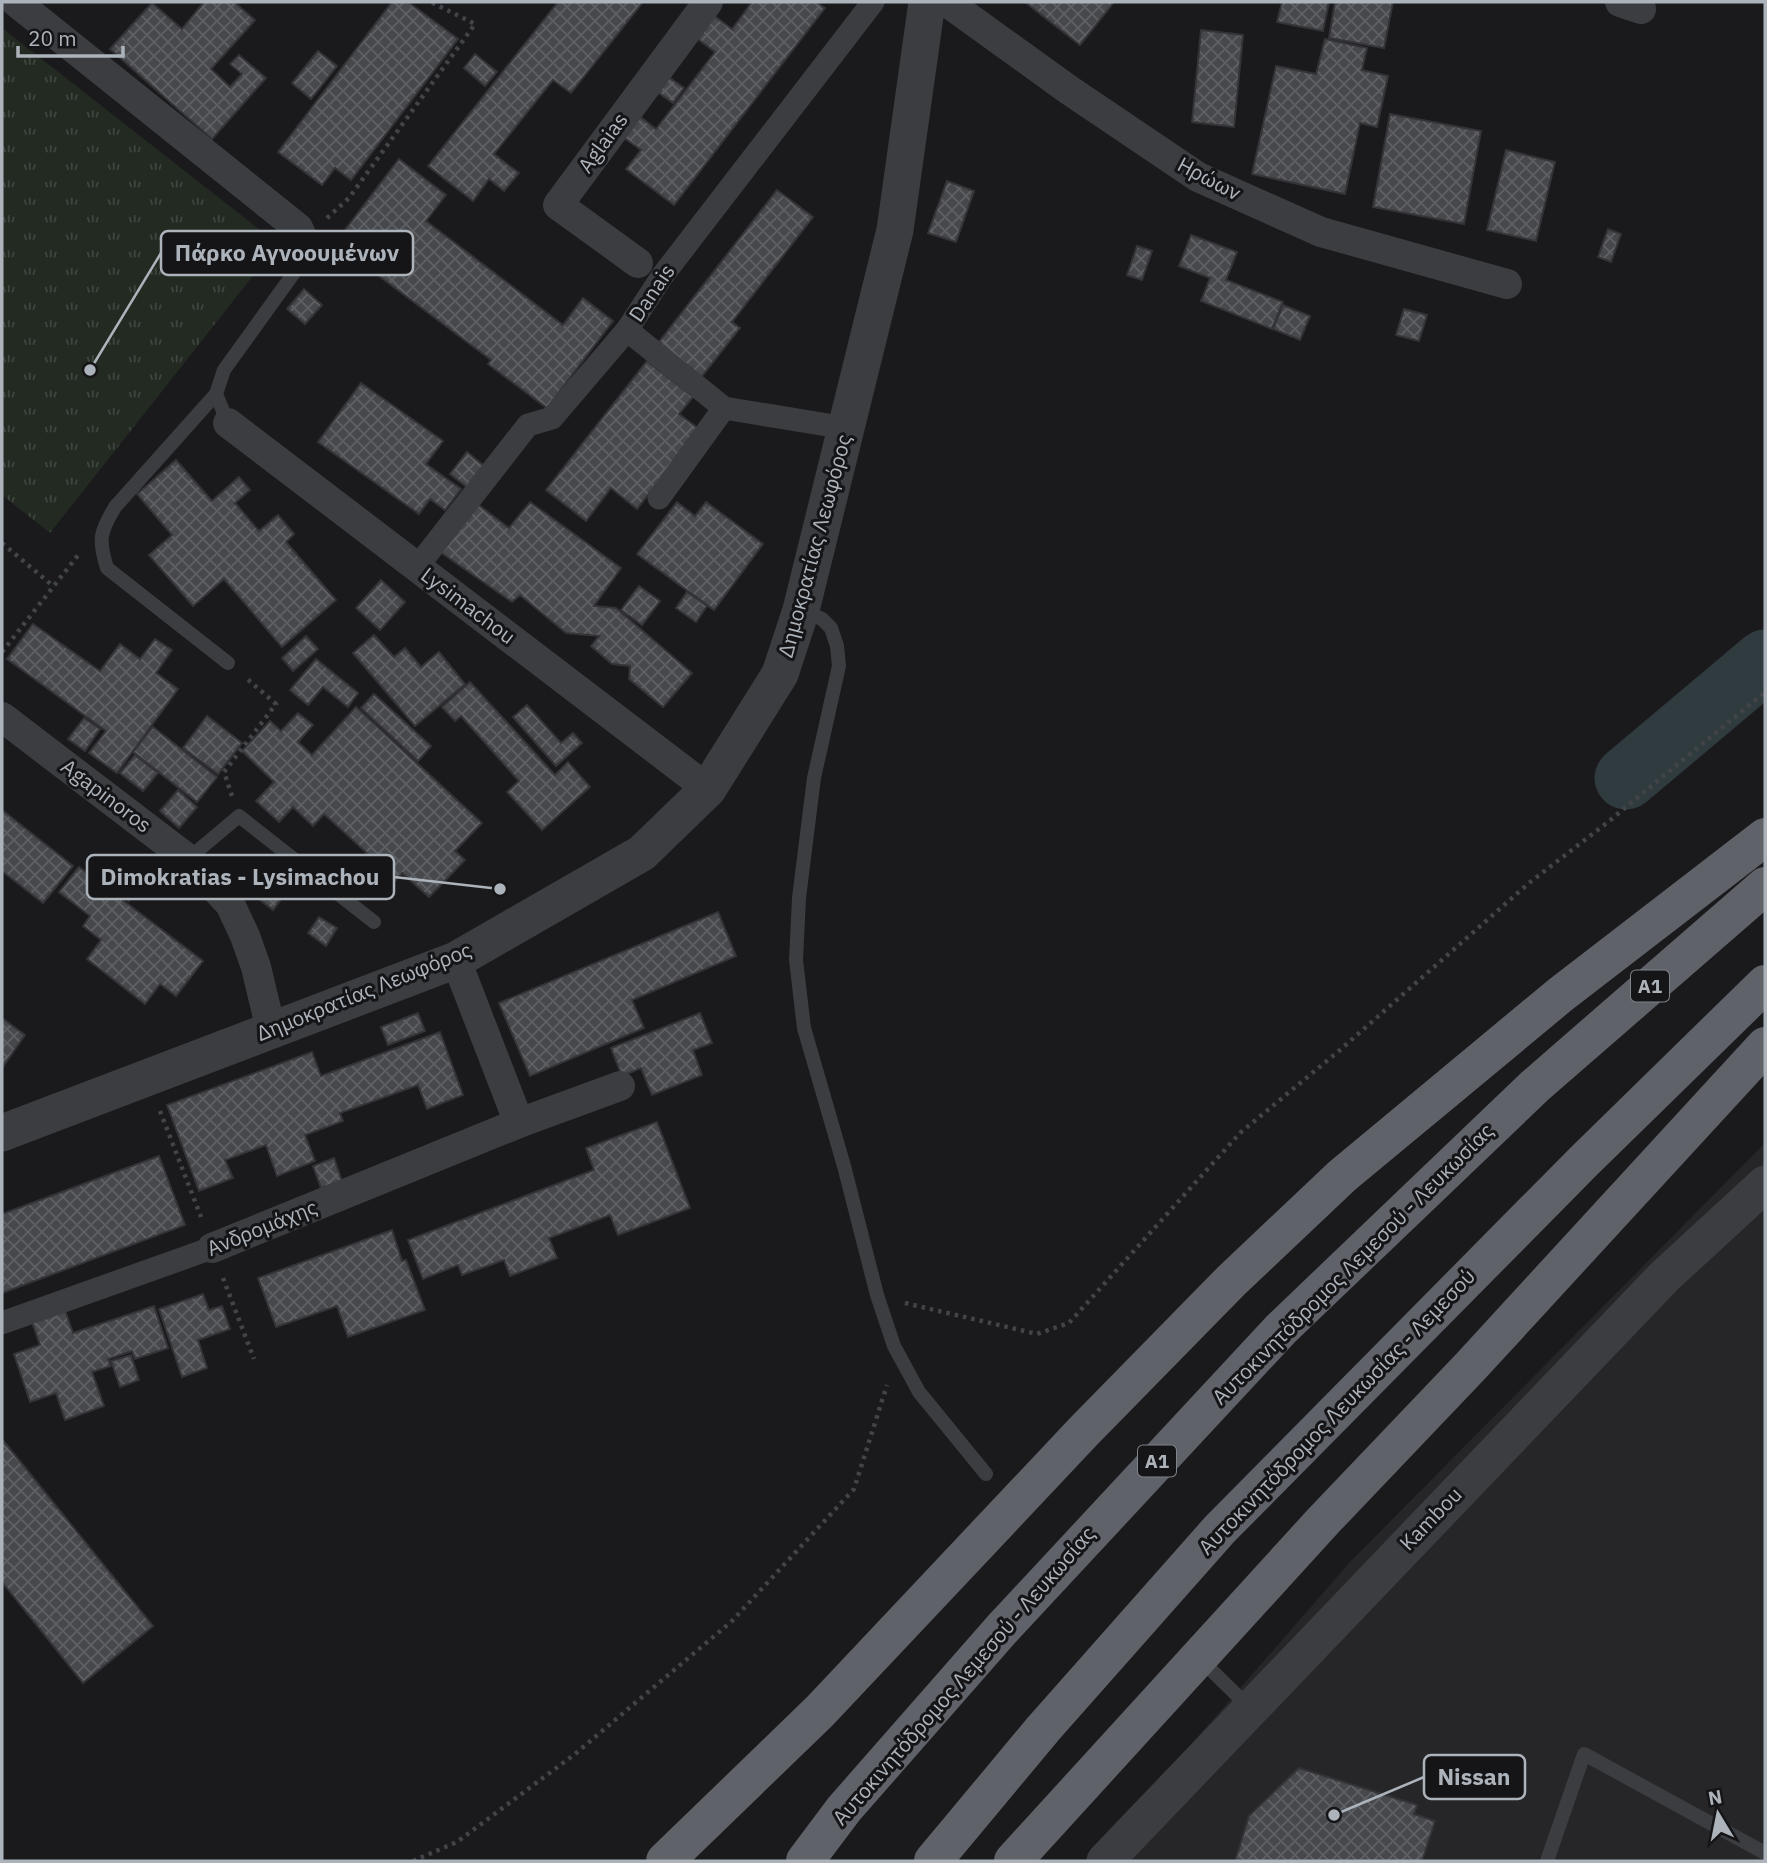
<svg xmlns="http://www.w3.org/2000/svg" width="1767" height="1863" font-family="'IBM Plex Sans',sans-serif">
  <defs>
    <pattern id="grass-tufts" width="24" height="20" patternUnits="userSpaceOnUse" patternTransform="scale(1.75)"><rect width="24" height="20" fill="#222a22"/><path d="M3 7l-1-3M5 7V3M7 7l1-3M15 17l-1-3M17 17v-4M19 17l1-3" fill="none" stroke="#3f4640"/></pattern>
    <pattern id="building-cross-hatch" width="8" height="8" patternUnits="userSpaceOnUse" patternTransform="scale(1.75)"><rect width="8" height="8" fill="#47484c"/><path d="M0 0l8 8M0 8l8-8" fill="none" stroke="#5f6064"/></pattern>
  </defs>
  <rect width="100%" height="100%" fill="#1a1a1c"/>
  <polygon fill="#262629" points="1765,1143 1765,1861 1090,1861 1349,1563"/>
  <polygon fill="url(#grass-tufts)" points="2,28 278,244 50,533 2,495"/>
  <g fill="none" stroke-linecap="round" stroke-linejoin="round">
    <polyline stroke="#303b40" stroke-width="63" points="1626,778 1765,661"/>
  </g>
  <g fill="url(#building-cross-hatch)" stroke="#343438" stroke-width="2">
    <polygon points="204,2 234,2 255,20 211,69 230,87 242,74 230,64 239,55 266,78 212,139 110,49 152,3 182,29"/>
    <polygon points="392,2 408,2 458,39 351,180 335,168 322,185 278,152"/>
    <polygon points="558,2 643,2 571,93 553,80 494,154 519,173 504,191 489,179 473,201 428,166"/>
    <polygon points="752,2 816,2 825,8 674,205 626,169 641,150 623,137 639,116 656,129 715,52 687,31 705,9 732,29"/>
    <polygon points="1025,2 1114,2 1080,45"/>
    <polygon points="1282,2 1329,2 1323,31 1277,22"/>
    <polygon points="1335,2 1393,2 1384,48 1329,38"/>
    <polygon points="1201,30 1243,35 1234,127 1192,122"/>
    <polygon points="1325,39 1367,48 1362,70 1388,76 1377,127 1360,123 1345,194 1252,174 1276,66 1316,74"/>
    <polygon points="318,51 337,66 311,99 292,83"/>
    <polygon points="475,54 497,72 485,86 464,68"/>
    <polygon points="660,71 684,88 673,103 649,86"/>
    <polygon points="1390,114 1481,131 1464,224 1373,207"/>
    <polygon points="1506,150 1555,162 1536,241 1487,230"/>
    <polygon points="399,159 446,195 426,221 563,325 583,298 613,321 547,408 488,364 491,360 335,243"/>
    <polygon points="947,181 974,191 956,242 928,233"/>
    <polygon points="777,190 813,217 732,322 740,328 699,380 655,347"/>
    <polygon points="1608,229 1621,234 1611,262 1598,257"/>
    <polygon points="1191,235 1237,252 1226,280 1283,302 1272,329 1201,301 1210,278 1179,266"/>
    <polygon points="1137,246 1152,251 1142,280 1127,275"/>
    <polygon points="304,289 322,305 305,324 287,309"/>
    <polygon points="1283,305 1310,316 1300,340 1273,329"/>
    <polygon points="1404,309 1427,315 1419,341 1396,335"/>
    <polygon points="647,361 693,397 679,414 699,429 637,509 611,488 586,521 546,490"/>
    <polygon points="361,383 443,441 426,464 461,489 445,510 430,499 419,514 318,442"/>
    <polygon points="467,452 484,466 467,487 450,474"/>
    <polygon points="176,460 212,501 239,477 250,490 235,503 259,531 278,515 294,534 286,542 336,600 282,647 224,579 193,606 149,555 172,535 137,494"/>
    <polygon points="472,500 509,528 530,502 621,568 594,606 616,608 692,673 663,707 629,679 630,666 612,664 591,646 599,636 566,633 520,595 512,602 433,547"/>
    <polygon points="677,502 695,516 706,502 763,544 714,610 637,554"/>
    <polygon points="381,580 405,602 380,630 356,608"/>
    <polygon points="639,586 660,601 642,625 621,610"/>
    <polygon points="687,592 707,606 696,622 676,608"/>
    <polygon points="33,624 100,671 120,644 140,659 155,639 172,650 156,673 178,689 117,773 89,753 106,731 7,659"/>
    <polygon points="374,635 394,657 405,648 421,667 439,652 465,684 415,726 353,653"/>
    <polygon points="306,636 318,649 293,671 282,658"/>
    <polygon points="316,659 358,693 348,707 323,687 308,705 290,690"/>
    <polygon points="470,682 555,775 568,762 590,787 542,830 507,792 519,781 461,716 455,721 442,707"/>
    <polygon points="374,694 431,746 418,761 361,708"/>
    <polygon points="527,705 561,743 573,733 582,743 556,766 513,717"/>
    <polygon points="356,707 482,823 455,851 465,860 429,897 402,873 385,892 356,865 367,853 324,814 313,826 293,807 279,822 256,801 274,782 242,751 270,721 281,731 298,713 313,725 298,742 312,755"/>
    <polygon points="207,716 242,743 218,774 183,748"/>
    <polygon points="84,718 100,729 85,751 68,739"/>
    <polygon points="153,727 217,777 197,802 133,752"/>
    <polygon points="135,755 158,773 143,791 120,773"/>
    <polygon points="178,790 197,807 179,828 160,811"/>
    <polygon points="2,810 73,866 43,903 2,871"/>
    <polygon points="256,855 293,883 273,910 236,881"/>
    <polygon points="127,863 145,874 129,901 111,889"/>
    <polygon points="79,867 203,961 176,996 160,984 145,1004 87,959 101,940 83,926 90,916 59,892"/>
    <polygon points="718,912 736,956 632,1000 644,1028 530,1076 499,1003"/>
    <polygon points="319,917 337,928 326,946 308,933"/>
    <polygon points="418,1013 425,1031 388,1045 381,1027"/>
    <polygon points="700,1013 712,1043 693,1050 702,1075 652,1095 641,1068 622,1076 611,1048"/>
    <polygon points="2,1018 25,1035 2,1068"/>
    <polygon points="440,1032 463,1095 427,1109 418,1085 340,1113 343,1121 305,1135 315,1161 277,1176 266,1145 225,1160 233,1178 199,1191 167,1105 312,1052 321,1076"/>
    <polygon points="657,1122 690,1208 618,1235 610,1215 549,1238 557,1258 510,1276 504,1260 462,1275 458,1265 423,1279 408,1240 594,1170 586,1148"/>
    <polygon points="159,1156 185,1225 2,1293 2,1214"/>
    <polygon points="334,1158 342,1181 321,1188 313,1166"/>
    <polygon points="392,1230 402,1261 406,1260 425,1310 348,1337 337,1306 276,1327 258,1278"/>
    <polygon points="203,1294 209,1310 222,1306 230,1329 198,1340 207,1368 182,1377 159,1309"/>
    <polygon points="154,1306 168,1348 135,1359 132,1351 108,1359 111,1366 92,1372 104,1406 65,1420 56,1393 30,1402 14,1354 40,1345 32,1322 65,1310 73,1333"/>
    <polygon points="131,1355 139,1380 120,1387 111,1361"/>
    <polygon points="2,1439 153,1626 83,1683 2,1582"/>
    <polygon points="1299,1768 1417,1805 1414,1814 1435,1821 1422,1861 1235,1861 1249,1816"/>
  </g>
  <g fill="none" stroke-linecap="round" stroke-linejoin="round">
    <g stroke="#414448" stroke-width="4.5" stroke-dasharray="3.5 5" stroke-linecap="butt">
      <polyline points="327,218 349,198 475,24 431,2"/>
      <polyline points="2,543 53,586"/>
      <polyline points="2,652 79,554"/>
      <polyline points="232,796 224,772 276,704 245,677"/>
      <polyline points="160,1111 201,1217"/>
      <polyline points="223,1278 254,1359"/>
      <polyline points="905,1303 1037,1334 1069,1323 1240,1133 1340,1050 1529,883 1608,822 1765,692"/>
      <polyline points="413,1861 457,1842 575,1754 732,1621 854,1489 887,1385"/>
    </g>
    <g stroke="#3b3d41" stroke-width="14">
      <path d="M216 394 115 507C100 532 98 539 107 568L228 663"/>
      <polyline points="228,423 216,394 224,370 304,259 305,243 303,239"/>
      <polyline points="801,610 822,619 831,628 837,646 839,666 814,778 799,898 796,960 804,1028 844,1166 877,1295 894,1346 919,1392 986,1474"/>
      <polyline points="188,859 239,816 374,922"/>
      <polyline points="1208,1667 1250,1708"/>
      <polyline points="1547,1861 1584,1754 1765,1853"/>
    </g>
    <g stroke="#3b3d41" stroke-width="23">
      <polyline points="627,330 724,408 846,428"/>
      <polyline points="659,498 724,408"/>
      <polyline points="417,567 528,425 552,418 627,330 663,275 873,2"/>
      <polyline points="2,1323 212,1248"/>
    </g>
    <g stroke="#3b3d41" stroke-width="30">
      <polyline points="16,2 298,228 303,239"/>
      <polyline points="947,2 1069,90 1198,177 1321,232 1507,284"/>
      <polyline points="1620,2 1641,9"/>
      <polyline points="638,263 558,205 708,2"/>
      <polyline points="228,423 708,789"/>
      <polyline points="2,717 188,859 230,904 245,936 256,967 271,1030"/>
      <polyline points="456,960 519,1123"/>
      <polyline points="212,1248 519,1123 620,1086"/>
    </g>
    <g stroke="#3b3d41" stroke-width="37">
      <polyline points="2,1133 456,960 642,853 708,789 780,674 801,610 895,230 927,2"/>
      <polyline points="1105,1861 1665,1276 1765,1184"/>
    </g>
    <g stroke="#5f6269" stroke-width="38">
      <polyline points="665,1861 820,1711 1083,1432 1231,1281 1342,1176 1560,995 1765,837"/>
      <polyline points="805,1861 844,1809 1001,1630 1281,1329 1535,1086 1765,886"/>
      <polyline points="933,1861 1043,1729 1220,1529 1583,1162 1765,984"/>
      <polyline points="1013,1861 1325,1519 1470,1367 1765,1046"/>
    </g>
  </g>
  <g text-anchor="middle" stroke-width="6" stroke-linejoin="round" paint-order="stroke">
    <g fill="#151517" stroke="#7f848a" stroke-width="2">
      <rect x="1631" y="970.5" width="38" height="31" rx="5"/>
      <rect x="1138" y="1445.5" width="38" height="31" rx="5"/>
    </g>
    <g font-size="19" font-weight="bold" fill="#adb3bb">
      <text x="1650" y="993">A1</text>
      <text x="1157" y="1468">A1</text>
    </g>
    <g font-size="21" fill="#adb3bb" stroke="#151517">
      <text transform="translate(603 143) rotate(-54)" y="7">Aglaias</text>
      <text transform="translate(1209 179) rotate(28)" y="7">Ηρώων</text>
      <text transform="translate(652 293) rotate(-56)" y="7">Danais</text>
      <text transform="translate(815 546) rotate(-75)" y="7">Δημοκρατίας Λεωφόρος</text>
      <text transform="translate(468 606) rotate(37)" y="7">Lysimachou</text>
      <text transform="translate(106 796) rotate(37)" y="7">Agapinoros</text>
      <text transform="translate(364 992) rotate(-22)" y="7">Δημοκρατίας Λεωφόρος</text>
      <text transform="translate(262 1228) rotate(-22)" y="7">Ανδρομάχης</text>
      <text transform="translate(1353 1264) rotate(-45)" y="7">Αυτοκινητόδρομος Λεμεσού - Λευκωσίας</text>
      <text transform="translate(1337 1412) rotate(-46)" y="7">Αυτοκινητόδρομος Λευκωσίας - Λεμεσού</text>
      <text transform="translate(1431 1519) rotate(-46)" y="7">Kambou</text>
      <text transform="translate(964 1676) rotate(-49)" y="7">Αυτοκινητόδρομος Λεμεσού - Λευκωσίας</text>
    </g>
  </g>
  <path fill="none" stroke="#adb3bb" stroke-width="2.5" d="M90 370L161 253M500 889L394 877M1334 1815L1424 1777"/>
  <g fill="#adb3bb" stroke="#151517" stroke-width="2.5">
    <circle cx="90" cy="370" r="7"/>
    <circle cx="500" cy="889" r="7"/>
    <circle cx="1334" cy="1815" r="7"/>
  </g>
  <g fill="#151517" stroke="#adb3bb" stroke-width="2.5">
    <rect x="161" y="231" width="252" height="44" rx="7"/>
    <rect x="87" y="855" width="307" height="44" rx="7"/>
    <rect x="1424" y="1755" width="101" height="44" rx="7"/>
  </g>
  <g font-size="23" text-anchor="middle" font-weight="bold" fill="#adb3bb">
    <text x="287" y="261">Πάρκο Αγνοουμένων</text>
    <text x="240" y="885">Dimokratias - Lysimachou</text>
    <text x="1474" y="1785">Nissan</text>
  </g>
  <rect width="1767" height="1863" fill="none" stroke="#adb3bb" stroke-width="7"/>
  <g transform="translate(1718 1814) rotate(350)" stroke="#151517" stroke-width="5" paint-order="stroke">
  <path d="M0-5L12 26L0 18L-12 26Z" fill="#adb3bb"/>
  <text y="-10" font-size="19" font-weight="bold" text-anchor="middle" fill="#adb3bb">N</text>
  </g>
  <path d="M18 46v10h105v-10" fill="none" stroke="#adb3bb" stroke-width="3.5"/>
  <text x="28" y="46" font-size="21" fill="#adb3bb" stroke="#151517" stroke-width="5" paint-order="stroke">20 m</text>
</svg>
